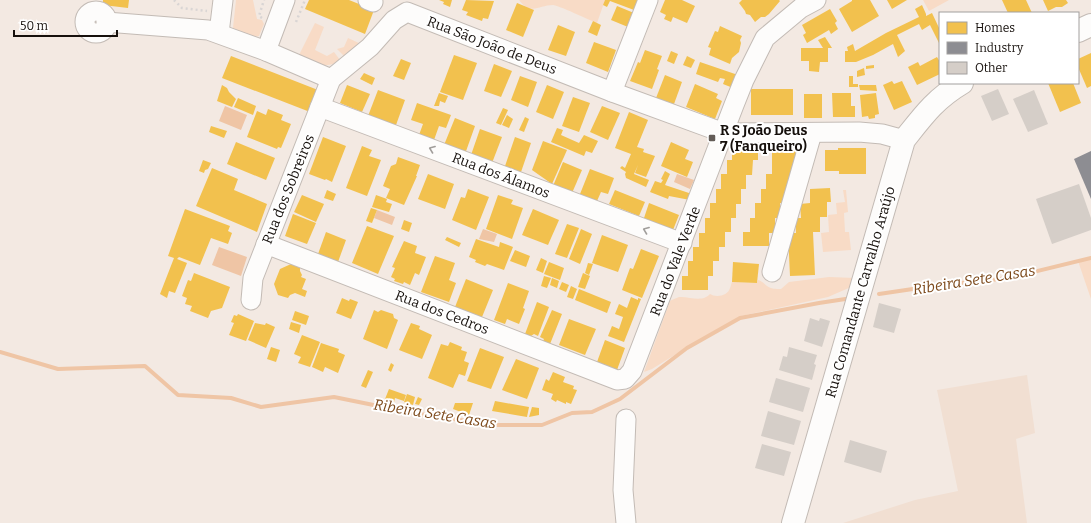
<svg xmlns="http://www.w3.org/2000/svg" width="1091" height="523" font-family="Bitter,serif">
  <rect width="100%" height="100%" fill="#f3e9e2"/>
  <polygon fill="#f1dfd2" points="1027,375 1035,433 1016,439 1027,523 843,523 915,500 958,491 937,390"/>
  <g fill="#f8dbc6">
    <polygon points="236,0 253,0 257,19 262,20 264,24 259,36 254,37 233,28"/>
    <path d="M519 0H605L597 23C589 20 558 5 553 5 539 5 531 16 519 0Z"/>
    <polygon points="923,0 949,0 929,11"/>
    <path d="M315 23 324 27 315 50 327 56 334 52 340 60C325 71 314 62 299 55Z"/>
    <polygon points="348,38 361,44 345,57 337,49 344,47"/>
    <polygon points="843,190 846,190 848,212 844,213 845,232 849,232 851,250 823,252 821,233 829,232 828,215 837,214 836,203 845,202"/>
    <polygon points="1091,258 1091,299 1078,261"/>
    <path d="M829 277 855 278 851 287 828 297 741 316 707 335 652 369 644 372 670 301C672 300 676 298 679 297 689 296 702 303 710 294 716 298 728 296 730 288 731 286 731 284 732 282L757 283 758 280C762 281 763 283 767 286 771 289 776 289 781 289L789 282Z"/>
  </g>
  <g fill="#efc5a5">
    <polygon points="225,106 247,115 241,130 219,121"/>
    <polygon points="677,174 694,180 690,189 674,182"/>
    <polygon points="377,210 395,217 392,225 374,218"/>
    <polygon points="483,229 497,234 494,242 479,239"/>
    <polygon points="219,247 247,257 241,276 212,265"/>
  </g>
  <g fill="#f2c14e">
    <polygon points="103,0 129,0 128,8 103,5"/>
    <polygon points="309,0 349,0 374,10 365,34 305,9"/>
    <polygon points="439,0 452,0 450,7 443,4 444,2"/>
    <polygon points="466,0 494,1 488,19 483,18 482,21 466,15 468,12 462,10"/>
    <polygon points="605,0 638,0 634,10 610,1 607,7 603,5"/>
    <polygon points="665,0 682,0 695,6 687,23 673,17 671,22 664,19 666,15 660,12"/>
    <polygon points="742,0 779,0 780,1 769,14 765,17 761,17 755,22 750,15 746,14 745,11 739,3"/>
    <polygon points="852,0 870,0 879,16 852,32 839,9 852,1"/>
    <polygon points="887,0 907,0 892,9"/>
    <polygon points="1002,0 1026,0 1032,13 1008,13"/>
    <polygon points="1043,0 1066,0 1068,3 1062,7 1056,7 1048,11"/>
    <polygon points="517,3 534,10 523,37 506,30"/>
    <polygon points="922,5 926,14 926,16 932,13 940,30 940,45 930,25 922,30 919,24 897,35 905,51 898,57 893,44 873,55 856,62 845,62 845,51 848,51 847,47 853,44 855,51 886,33 919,17 915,9"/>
    <polygon points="617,6 634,13 628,27 611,20"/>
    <polygon points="830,9 837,21 835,23 838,29 831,34 829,30 807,43 803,35 806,33 802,25"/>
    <polygon points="593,21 601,25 597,36 588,32"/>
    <polygon points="558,25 575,32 566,56 548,50"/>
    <polygon points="720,26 742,36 740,40 741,43 739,52 732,58 730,64 709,55 711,48 708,47 715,31 718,32"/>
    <polygon points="825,37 832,48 828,48 828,62 820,62 819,72 809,71 809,61 801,61 801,48 823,48 818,40"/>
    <polygon points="594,42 616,50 608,72 586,63"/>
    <polygon points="645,50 662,56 657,69 659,70 652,89 630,81 638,62 640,63"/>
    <polygon points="671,51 678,54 674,64 667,61"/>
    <polygon points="1091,53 1091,86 1087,88 1078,67 1078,59"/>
    <polygon points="454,55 477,63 463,100 440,92"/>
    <polygon points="231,56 318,90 310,112 222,78"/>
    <polygon points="687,56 695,60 691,68 683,65"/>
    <polygon points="937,57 940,62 940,74 917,85 908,67 918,62 920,66"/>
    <polygon points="401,59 411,63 404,80 393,76"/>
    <polygon points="700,62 738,75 733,88 723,84 725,79 720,78 718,82 696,74"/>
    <polygon points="494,64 512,71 501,97 484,91"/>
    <polygon points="874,65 874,68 866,69 866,66"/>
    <polygon points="864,68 865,75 857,77 857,71"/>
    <polygon points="364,73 375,78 372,85 360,79"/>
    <polygon points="665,75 682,82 674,104 656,98"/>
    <polygon points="520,76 537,82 528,107 511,100"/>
    <polygon points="849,76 853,76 853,84 858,84 858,87 849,87"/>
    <polygon points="892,81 894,84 902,81 912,102 894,110 883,85"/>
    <polygon points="1048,83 1073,83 1081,103 1060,112"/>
    <polygon points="695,84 718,94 716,98 722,101 715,119 686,107"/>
    <polygon points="222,85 227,88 229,92 236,99 232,107 217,101"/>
    <polygon points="347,85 370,94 362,112 340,103"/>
    <polygon points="547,85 564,92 553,119 536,112"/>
    <polygon points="859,85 876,85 877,91 860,90"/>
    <rect x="751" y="89" width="42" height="26"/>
    <polygon points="378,90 405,100 396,125 368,116"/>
    <polygon points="439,93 448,96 445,103 440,101 439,106 434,106"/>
    <polygon points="832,93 851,93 851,106 855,106 855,117 833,117"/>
    <polygon points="876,93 879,114 875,115 875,118 869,119 868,116 862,117 860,95"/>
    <rect x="804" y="94" width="18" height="24"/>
    <polygon points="573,97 590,103 579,132 562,126"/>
    <polygon points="238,98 256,106 253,115 234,107"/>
    <polygon points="417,103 451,115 446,128 439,126 434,140 419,135 423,124 411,120"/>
    <polygon points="602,106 620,113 608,140 590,132"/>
    <polygon points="503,108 508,110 501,125 496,123"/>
    <polygon points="268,109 283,115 281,120 291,124 281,148 278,147 277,149 247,137 257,111 266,115"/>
    <polygon points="629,112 648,120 637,147 644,149 643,152 655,156 646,177 635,173 638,165 634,174 649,180 646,187 626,178 625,174 626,172 620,168 622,166 625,168 631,154 615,148"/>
    <polygon points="507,115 513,119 509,128 502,125"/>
    <polygon points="525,117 529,119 524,132 519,130"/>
    <polygon points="455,118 475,126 465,154 444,145"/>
    <polygon points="211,126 227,131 224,138 209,132"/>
    <polygon points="557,128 563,130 561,135 579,143 584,135 598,141 592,153 586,151 584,156 551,142"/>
    <polygon points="480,129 502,137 492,163 471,155"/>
    <polygon points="323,137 346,146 332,182 326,179 325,180 309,174"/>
    <polygon points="515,137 531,143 521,172 505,166"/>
    <polygon points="543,141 567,150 552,184 532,170"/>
    <polygon points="236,142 275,158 266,180 227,164"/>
    <polygon points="671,142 689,150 685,159 693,162 687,177 661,166"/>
    <polygon points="362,146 372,150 369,156 381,160 367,196 346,188"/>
    <polygon points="732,146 758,146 758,160 753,160 752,175 746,175 746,189 741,189 741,204 736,204 736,218 731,218 731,232 725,232 725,247 719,247 719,261 713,261 713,276 708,276 708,290 682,290 682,276 688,276 688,261 693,261 693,247 699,247 699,233 705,233 705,218 710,218 710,203 716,203 716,189 721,189 721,174 727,174 727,160 732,160"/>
    <polygon points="772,146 796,146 796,175 791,189 786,189 786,203 780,203 780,218 775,218 775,233 769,233 769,246 743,246 743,232 750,232 750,218 755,218 755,203 761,203 761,189 766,189 766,174 772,174"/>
    <polygon points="838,148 866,148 866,174 839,174 839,171 825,171 825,150 838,150"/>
    <polygon points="398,157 420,165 416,176 417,176 404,205 386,198 390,189 383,186 391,166 396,164"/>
    <polygon points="203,160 211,163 208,169 205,170 204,173 199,171"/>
    <polygon points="563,162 582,170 572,193 553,186"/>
    <polygon points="212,168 238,179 234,190 267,204 257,232 196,206"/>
    <polygon points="590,169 614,178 608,194 601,192 597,201 580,194"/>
    <polygon points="665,171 670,174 665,185 692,194 690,200 669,196 668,199 650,192 655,181 661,183 663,180 661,179"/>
    <polygon points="428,174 454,184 445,209 418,199"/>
    <polygon points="830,188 831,202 827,202 827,217 820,217 820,232 813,232 815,275 790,276 788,233 796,233 795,218 801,218 800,204 810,203 810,189"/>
    <polygon points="468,189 489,197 476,230 452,220 461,197 465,198"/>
    <polygon points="327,190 336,194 333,201 324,198"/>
    <polygon points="615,190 645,202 639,216 609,204"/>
    <polygon points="302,195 324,204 316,222 294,212"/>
    <polygon points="376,195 387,199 386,202 392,204 389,212 372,207"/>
    <polygon points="498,195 513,200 511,204 523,208 512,239 486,229"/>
    <polygon points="649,203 679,215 673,230 644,218"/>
    <polygon points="371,208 377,210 372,223 366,221"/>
    <polygon points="185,209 230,226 228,231 232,233 228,244 211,238 200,265 179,257 177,259 187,263 175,293 169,291 167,298 160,294 174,258 168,256"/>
    <polygon points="533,209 559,220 548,245 522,235"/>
    <polygon points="293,214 316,223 307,244 285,236"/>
    <polygon points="404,220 412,223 409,232 401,229"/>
    <polygon points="567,224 579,228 567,258 555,254"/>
    <polygon points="367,226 394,236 378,274 352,263"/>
    <polygon points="581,229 592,234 580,264 569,259"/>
    <polygon points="326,232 346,240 338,262 318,254"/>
    <polygon points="602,235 628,245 618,272 592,263"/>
    <polygon points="447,237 461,243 459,247 445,240"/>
    <polygon points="476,239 499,247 500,242 513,247 504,270 487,264 485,266 475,262 476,260 469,257"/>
    <polygon points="404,241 417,246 415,253 426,257 419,275 415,273 410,285 404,282 403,284 394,281 395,279 391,277 395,268 392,267"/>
    <polygon points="641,249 659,256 642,298 622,290 630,268 633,269"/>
    <polygon points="515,250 530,256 526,267 510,261"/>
    <polygon points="435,256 455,263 449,280 456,283 449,302 421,292"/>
    <polygon points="541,258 547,261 543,273 536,270"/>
    <polygon points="549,262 564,268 560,280 544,274"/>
    <polygon points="733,262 759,264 757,283 732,282"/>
    <polygon points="588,263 593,264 589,275 585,273"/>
    <polygon points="291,264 300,268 300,271 302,275 301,277 306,279 302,289 307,291 305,297 295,293 290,295 288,298 278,295 274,284 280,269"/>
    <polygon points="194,273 230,287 222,308 211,311 208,318 190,311 192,306 185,304 187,298 182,296 188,280 191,281"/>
    <polygon points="583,273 590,276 585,289 578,287"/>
    <polygon points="544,276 551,278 547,288 541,286"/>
    <polygon points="552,278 559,281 557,288 550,285"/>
    <polygon points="466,279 493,290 482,317 455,307"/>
    <polygon points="562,282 569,285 566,292 559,289"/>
    <polygon points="508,283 529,291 523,308 525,309 519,324 507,319 505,324 494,320"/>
    <polygon points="571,286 577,289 573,299 567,297"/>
    <polygon points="579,289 611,302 607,313 575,300"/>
    <polygon points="631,297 638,300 638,298 641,299 624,342 608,336 612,326 619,329 623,317 615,314 619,304 627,308"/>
    <polygon points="342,298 349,301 350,299 358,302 351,319 336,313"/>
    <polygon points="537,302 549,307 538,336 534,334 531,336 525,334"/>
    <polygon points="374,310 378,312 381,310 393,314 394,318 398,320 387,349 363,339"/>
    <polygon points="552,310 562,314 550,344 543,341 544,339 540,337"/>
    <polygon points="295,311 309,316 306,325 292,320"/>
    <polygon points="238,314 254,321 246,341 229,335 234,323 231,322 234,315 237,316"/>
    <polygon points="569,319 596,329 585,355 559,345"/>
    <polygon points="291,322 301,325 299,333 289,329"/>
    <polygon points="255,323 265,325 266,323 275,327 266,348 248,340"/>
    <polygon points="411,323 420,326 419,329 432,335 422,359 399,350"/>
    <polygon points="302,335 320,342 310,367 298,363 301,357 294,354"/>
    <polygon points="605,340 625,348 617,370 597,362"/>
    <polygon points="450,342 462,347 461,350 467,352 464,361 469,363 465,376 459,374 453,388 428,378 441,344 448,346"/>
    <polygon points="321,343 339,349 338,352 345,355 338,373 325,367 323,372 312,367"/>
    <polygon points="271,347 280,350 276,362 267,359"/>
    <polygon points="480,348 504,357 491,389 467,381"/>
    <polygon points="516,359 539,368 527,399 502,390"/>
    <polygon points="391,363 394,365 391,372 388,370"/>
    <polygon points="368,370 373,372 366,388 361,386"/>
    <polygon points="553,372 565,377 563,382 574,386 573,389 577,390 571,404 566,402 566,404 557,400 556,402 551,399 553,394 542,390 546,379 549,381"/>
    <polygon points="389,389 406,395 404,401 395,398 394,402 385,399"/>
    <polygon points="407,394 415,397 413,405 404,402"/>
    <polygon points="418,397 422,399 419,405 415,404"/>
    <polygon points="495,401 529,407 527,417 492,411"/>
    <polygon points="455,403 473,403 469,415 453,409"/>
    <polygon points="532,407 539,408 539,415 529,417"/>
  </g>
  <polygon fill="#8d8d92" points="1091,151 1091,199 1074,159"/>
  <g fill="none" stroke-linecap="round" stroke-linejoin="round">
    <g stroke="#efc5a5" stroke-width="4">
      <polyline points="879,294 933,286 1009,278 1091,258"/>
      <polyline points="0,352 58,369 145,366 178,395 231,398 261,407 334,397 413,413 494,425 542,425 572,413 592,412 620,399 687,348 740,318 819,303 852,298"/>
    </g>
  </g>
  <g fill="#d5cec8">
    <polygon points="998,89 1009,114 992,121 981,96"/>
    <polygon points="1034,90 1048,124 1028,132 1013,99"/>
    <polygon points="1079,184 1091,218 1091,230 1052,244 1036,199"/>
    <polygon points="879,303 901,309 894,333 873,327"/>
    <polygon points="810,318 819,321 820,318 830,321 822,347 804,341"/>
    <polygon points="789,347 817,355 814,364 816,365 812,380 779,370 783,356 787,357"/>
    <polygon points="776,378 810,388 803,412 769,402"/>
    <polygon points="768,411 801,421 794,445 761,436"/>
    <polygon points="850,440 887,451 881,473 844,462"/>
    <polygon points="762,444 791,452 784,476 755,468"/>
  </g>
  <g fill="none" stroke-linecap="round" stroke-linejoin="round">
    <defs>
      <g id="minor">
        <polyline points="368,0 373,2"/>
        <circle cx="96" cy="22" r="11"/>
        <polyline points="106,22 208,30 266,51 331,79 370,47 394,20 407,12 612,92 724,133 859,132 882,134 904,140"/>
        <polyline points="219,33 223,0"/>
        <polyline points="266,51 285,0"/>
        <polyline points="612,92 648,0"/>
        <polyline points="320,107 682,243"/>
        <polyline points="266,244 617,380 625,379 632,371 734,105 744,80 765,38 801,8 816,0"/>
        <polyline points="772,272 812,133"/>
        <polyline points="251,300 253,278 331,79"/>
        <polyline points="626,419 623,490 626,523"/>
      </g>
      <g id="major">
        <polyline points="1078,31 1091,25"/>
        <path d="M793 523 904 140C923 116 935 99 962 83"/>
      </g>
    </defs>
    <use href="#minor" stroke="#c3bbb5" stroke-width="21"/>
    <use href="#major" stroke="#c3bbb5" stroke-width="24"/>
    <g stroke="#d9d5d4" stroke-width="2.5" stroke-dasharray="2 3" stroke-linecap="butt">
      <polyline points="174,0 182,8 207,11"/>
      <polyline points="262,18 259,16 264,0"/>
      <polyline points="296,22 305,0"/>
    </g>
    <use href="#minor" stroke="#fdfcfb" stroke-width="19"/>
    <use href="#major" stroke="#fdfcfb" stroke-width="22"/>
  </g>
  <defs><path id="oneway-chevron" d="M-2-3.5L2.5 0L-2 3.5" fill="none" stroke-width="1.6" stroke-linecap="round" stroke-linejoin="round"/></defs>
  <g stroke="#a19e9b">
    <use href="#oneway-chevron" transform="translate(432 149) rotate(-159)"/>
    <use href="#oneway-chevron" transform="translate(646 230) rotate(-159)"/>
  </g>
  <rect fill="#635c57" stroke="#fff" stroke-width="1.5" x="708" y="134" width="8" height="8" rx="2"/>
  <g text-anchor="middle" stroke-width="4" stroke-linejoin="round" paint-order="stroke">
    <g font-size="14" fill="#16100c" stroke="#fff">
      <text transform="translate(492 45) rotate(21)" y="5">Rua São João de Deus</text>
      <text transform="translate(501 175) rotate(21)" y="5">Rua dos Álamos</text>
      <text transform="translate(288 189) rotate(-68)" y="5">Rua dos Sobreiros</text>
      <text transform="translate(675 261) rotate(-69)" y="5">Rua do Vale Verde</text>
      <text transform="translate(860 292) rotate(-74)" y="5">Rua Comandante Carvalho Araújo</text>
      <text transform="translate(442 312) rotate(21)" y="5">Rua dos Cedros</text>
    </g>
    <g font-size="14" font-weight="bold" fill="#16100c" stroke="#fff" text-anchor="start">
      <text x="720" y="135">R S João Deus<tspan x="720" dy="16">7 (Fanqueiro)</tspan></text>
    </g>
    <g font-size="15" font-style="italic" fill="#7c4819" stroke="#fff">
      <text transform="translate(974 280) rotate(-9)" y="5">Ribeira Sete Casas</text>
      <text transform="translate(435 414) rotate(9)" y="5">Ribeira Sete Casas</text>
    </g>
  </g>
  <rect x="939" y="12" width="140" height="72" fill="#ffffff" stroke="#a29f9e"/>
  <rect x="947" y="22" width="20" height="12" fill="#f2c14e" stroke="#a29f9e"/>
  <text x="975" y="32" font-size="12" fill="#16100c">Homes</text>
  <rect x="947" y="42" width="20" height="12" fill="#8d8d92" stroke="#a29f9e"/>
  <text x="975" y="52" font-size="12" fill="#16100c">Industry</text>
  <rect x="947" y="62" width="20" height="12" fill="#d5cec8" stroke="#a29f9e"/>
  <text x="975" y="72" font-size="12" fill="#16100c">Other</text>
  <path d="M14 30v6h103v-6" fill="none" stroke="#16100c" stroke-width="2"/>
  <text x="20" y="30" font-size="12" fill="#16100c" stroke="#ffffff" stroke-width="3" paint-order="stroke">50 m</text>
</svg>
